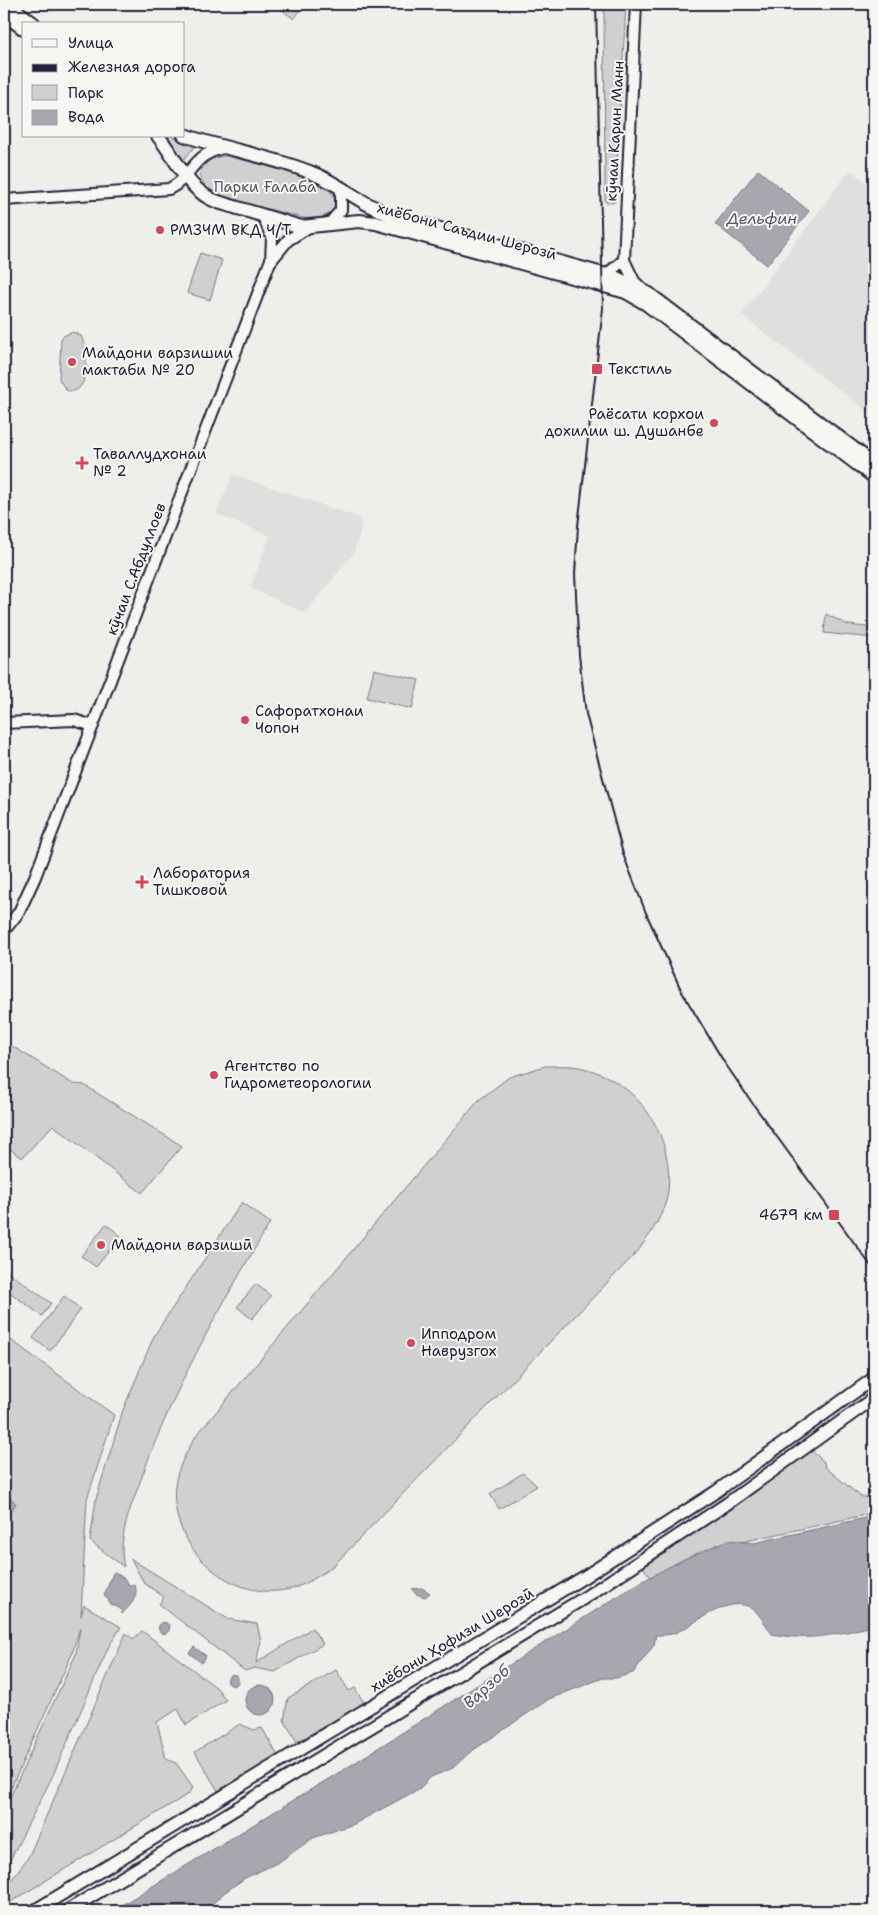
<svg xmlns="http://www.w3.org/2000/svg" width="878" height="1915" font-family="'Shantell Sans',sans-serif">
  <rect width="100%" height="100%" fill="#eeeeeb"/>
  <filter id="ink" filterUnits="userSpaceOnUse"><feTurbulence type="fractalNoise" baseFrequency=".02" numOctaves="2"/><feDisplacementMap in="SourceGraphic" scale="10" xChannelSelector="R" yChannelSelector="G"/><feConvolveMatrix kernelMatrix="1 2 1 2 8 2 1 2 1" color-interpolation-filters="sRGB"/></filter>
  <g filter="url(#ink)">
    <g fill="#dfdfde">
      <polygon points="850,170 874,188 874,416 741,315"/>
      <polygon points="233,474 360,518 361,530 354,553 305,613 250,588 270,536 216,514"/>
    </g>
    <g fill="#d0d0d1" stroke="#797986">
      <polygon points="274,4 305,4 294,19"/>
      <polygon points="604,4 626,4 615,202 605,202"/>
      <polygon points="168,136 171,136 196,145 183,160"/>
      <path d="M226 156C256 164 312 172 333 194L336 206C328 218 316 219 303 218L214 195 207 190 199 175C205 162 212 157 226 156Z"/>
      <polygon points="200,253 222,260 210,300 187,293"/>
      <path d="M73 332 81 336C88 349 91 399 66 390L59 379 61 339 63 336Z"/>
      <polygon points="826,614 848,625 874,628 874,638 824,633"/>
      <polygon points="374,669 419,680 412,709 367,698"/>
      <polygon points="4,1041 73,1084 84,1085 182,1146 142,1193 53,1125 22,1158 10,1149 4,1130"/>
      <path d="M545 1066C556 1066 569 1065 579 1067 637 1079 674 1134 668 1191 665 1214 651 1233 638 1251L334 1565C322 1574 309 1583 294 1588 232 1606 168 1547 175 1485 178 1466 187 1451 196 1436L479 1100 509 1077Z"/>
      <path d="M242 1202 270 1223C219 1308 175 1385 141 1479 131 1507 117 1538 124 1567L90 1541 96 1499 123 1410 154 1336Z"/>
      <polygon points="106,1224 121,1236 96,1267 81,1256"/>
      <polygon points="7,1271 51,1303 42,1316 4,1288 4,1276"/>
      <polygon points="256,1284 271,1296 252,1319 237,1307"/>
      <polygon points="64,1296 81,1309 50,1351 33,1338"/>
      <polygon points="4,1335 114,1415 87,1499 81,1616 84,1605 121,1627 108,1648 53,1775 4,1872 4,1810 76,1654 80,1627 72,1654 4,1803"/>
      <polygon points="811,1450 824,1462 825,1467 861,1497 874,1497 874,1513 723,1546 653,1580 642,1566"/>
      <polygon points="523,1473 537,1486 499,1509 490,1494"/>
      <polygon points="131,1559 228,1619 257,1624 261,1641 256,1663 312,1628 323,1644 275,1672 254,1668 245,1671 159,1604 164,1597 144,1583"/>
      <polygon points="142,1631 217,1688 226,1700 186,1725 178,1709 157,1722 166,1759 176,1763 193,1787 190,1793 4,1906 4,1890 29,1856 126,1633 133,1639"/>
      <polygon points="336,1670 349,1691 355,1688 364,1703 297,1742 284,1720 288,1698"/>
      <polygon points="240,1724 254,1730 262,1728 278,1756 218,1791 195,1752"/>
    </g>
    <g fill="#a7a7af" stroke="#727281">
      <polygon points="758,170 809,211 767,265 715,224"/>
      <polygon points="4,1495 11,1498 16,1504 7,1515 4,1513"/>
      <path d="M874 1516V1626C835 1634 812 1642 772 1634 766 1626 760 1614 753 1609 730 1593 696 1624 675 1633 670 1635 662 1635 656 1635L654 1645 633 1673 616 1678H603L549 1699 469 1753 453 1768 431 1777 419 1789 354 1824 313 1838 279 1862 245 1878 225 1892 205 1911H112L348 1767 639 1583 682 1560 728 1540 754 1543Z"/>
      <path d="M115 1572 126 1580 129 1585H135C139 1598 130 1605 122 1614L121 1609 109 1603V1600L104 1596 113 1573Z"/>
      <polygon points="422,1588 430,1593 425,1597 416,1594 412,1589"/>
      <circle cx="164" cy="1628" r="5.5"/>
      <polygon points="194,1647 206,1656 202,1663 189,1653"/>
      <circle cx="233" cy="1680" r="5.5"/>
      <circle cx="260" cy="1700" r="15"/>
    </g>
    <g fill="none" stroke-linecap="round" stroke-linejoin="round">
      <defs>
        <g id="tertiary">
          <path d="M4 200 169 189C193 177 191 155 223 148"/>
          <polyline points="263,216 272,238 271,261"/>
          <polyline points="328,225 341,210 341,188"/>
          <polyline points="624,260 636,4"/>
          <polyline points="607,274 624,260 634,281 642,289"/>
          <polyline points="4,723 74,720 93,726"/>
          <polyline points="4,931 19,912 35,877 270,262 288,240 309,227"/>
        </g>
        <g id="secondary">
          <polyline points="34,1911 584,1577 717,1491 874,1378"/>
          <polyline points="67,1911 584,1598 728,1503 874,1398"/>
        </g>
        <g id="trunk">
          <polyline points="8,4 34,24"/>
          <polyline points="4,14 24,29"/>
          <path d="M184 135C226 150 271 156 312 173 341 184 363 206 393 216L617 278 649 294 874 464"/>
          <path d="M158 136C177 159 187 191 218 202L301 227 359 221 376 223 626 292 645 303 874 477"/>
        </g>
      </defs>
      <use href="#tertiary" stroke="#22223b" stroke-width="14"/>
      <use href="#secondary" stroke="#22223b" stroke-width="15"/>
      <use href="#trunk" stroke="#22223b" stroke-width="16"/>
      <use href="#tertiary" stroke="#f6f6f2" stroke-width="10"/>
      <use href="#secondary" stroke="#f6f6f2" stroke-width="11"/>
      <use href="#trunk" stroke="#f6f6f2" stroke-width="12"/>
      <polyline stroke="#22223b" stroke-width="2" points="596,4 603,308 578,526 575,574 579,655 586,714 623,854 646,913 682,992 724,1062 753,1104 874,1270"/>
    </g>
  </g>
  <g fill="#d1495b" stroke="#f6f6f2" stroke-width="2">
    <circle cx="160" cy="230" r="5"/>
    <circle cx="72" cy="362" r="5"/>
    <rect x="591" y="363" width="12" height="12" rx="2.5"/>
    <circle cx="714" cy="423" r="5"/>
    <path d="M79.5 455.5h5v5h5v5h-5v5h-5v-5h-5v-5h5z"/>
    <circle cx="245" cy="720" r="5"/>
    <path d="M139.5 874.5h5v5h5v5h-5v5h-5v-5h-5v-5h5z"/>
    <circle cx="214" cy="1075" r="5"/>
    <rect x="828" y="1209" width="12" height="12" rx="2.5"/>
    <circle cx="101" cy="1245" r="5"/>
    <circle cx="411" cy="1343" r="5"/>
  </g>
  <g text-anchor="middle" stroke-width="4" stroke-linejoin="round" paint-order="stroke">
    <g font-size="15" fill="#22223b" stroke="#f6f6f2">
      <text transform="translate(615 131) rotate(-87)" y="5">кӯчаи Карин Манн</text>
      <text transform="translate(467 231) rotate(15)" y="5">хиёбони Саъдии Шерозӣ</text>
      <text transform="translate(136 569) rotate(-69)" y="5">кӯчаи С.Абдуллоев</text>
      <text transform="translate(452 1640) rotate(-31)" y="5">хиёбони Ҳофизи Шерозӣ</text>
    </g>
    <g font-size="15" fill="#565668" stroke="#f6f6f2">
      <text x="265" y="192">Парки Ғалаба</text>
    </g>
    <g font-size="15" fill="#22223b" stroke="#f6f6f2" text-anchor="start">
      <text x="170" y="235">РМЗЧМ ВКД Ч/Т</text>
      <text x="82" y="358">Майдони варзишии<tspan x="82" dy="17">мактаби № 20</tspan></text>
      <text x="608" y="374">Текстиль</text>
      <text x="704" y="419" text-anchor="end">Раёсати корхои<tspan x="704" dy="17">дохилии ш. Душанбе</tspan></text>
      <text x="93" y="459">Таваллудхонаи<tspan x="93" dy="17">№ 2</tspan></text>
      <text x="255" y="716">Сафоратхонаи<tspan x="255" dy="17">Чопон</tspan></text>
      <text x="153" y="878">Лаборатория<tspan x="153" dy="17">Тишковой</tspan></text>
      <text x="224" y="1071">Агентство по<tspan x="224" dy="17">Гидрометеорологии</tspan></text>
      <text x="823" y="1220" text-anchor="end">4679 км</text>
      <text x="111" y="1250">Майдони варзишӣ</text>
      <text x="421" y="1339">Ипподром<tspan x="421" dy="17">Наврузгох</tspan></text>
    </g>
    <g font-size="16" font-style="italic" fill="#575769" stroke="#f6f6f2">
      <text x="762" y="224">Дельфин</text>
      <text transform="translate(486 1686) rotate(-42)" y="6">Варзоб</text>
    </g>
  </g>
  <rect width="878" height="1915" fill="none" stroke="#f6f6f2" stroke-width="20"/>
  <rect x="10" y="10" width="858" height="1895" fill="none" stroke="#22223b" stroke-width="2" filter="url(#ink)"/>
  <rect x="22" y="22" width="162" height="115" fill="#f6f6f2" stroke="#a1a1a9"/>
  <rect x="32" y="39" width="25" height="8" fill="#f6f6f2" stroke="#a1a1a9"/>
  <text x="68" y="48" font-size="15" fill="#22223b">Улица</text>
  <rect x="32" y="64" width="25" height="8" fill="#22223b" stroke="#a1a1a9"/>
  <text x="68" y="72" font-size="15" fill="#22223b">Железная дорога</text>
  <rect x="32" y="85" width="25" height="15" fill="#d0d0d1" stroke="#a1a1a9"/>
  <text x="68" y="98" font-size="15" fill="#22223b">Парк</text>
  <rect x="32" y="110" width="25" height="15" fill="#a7a7af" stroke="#a1a1a9"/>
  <text x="68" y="122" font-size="15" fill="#22223b">Вода</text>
</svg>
